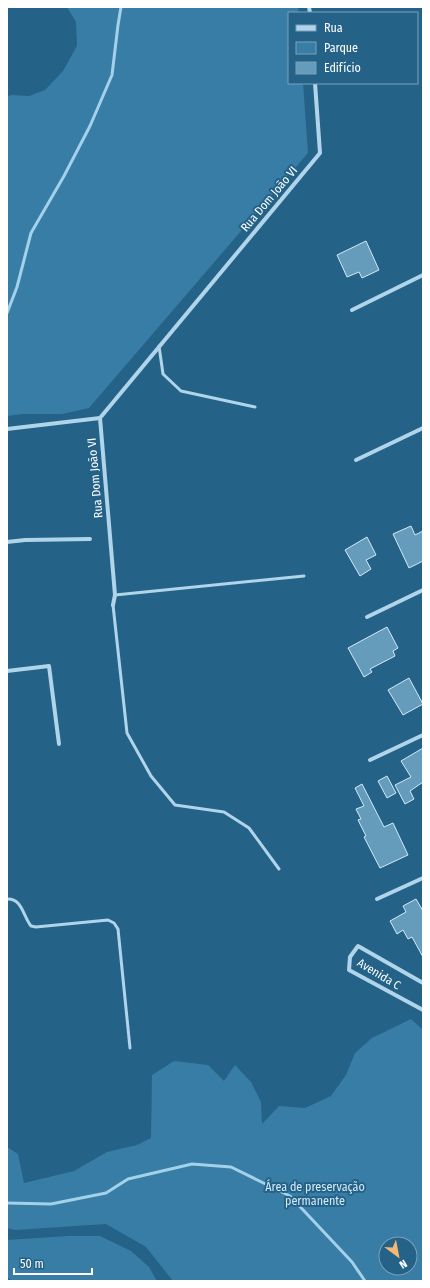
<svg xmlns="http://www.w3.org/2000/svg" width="430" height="1288" font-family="'Fira Sans Condensed',sans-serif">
  <rect width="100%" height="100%" fill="#246288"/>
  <g fill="#387da5" fill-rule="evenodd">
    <polygon points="67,7 298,7 299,13 289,13 289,83 303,83 308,153 89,408 62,414 23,414 7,416 7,97 11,95 29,96 45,90 63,71 77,46 76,22"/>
    <path d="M411 1019 423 1030V1281H173L146 1247 106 1224 15 1230 7 1228V1147L18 1154 24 1183 74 1171 107 1152 137 1145 151 1138 152 1075 174 1061 208 1065 224 1081 235 1065 251 1082 261 1102 262 1124 279 1106 305 1108 331 1096 346 1075 355 1053 372 1038ZM386 1244H410V1268H386Z"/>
    <polygon points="68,1236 100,1236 131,1251 149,1267 157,1281 14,1281 7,1278 7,1240"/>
  </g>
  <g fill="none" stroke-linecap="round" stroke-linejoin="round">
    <g stroke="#a4d1ea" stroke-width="3">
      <polyline points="7,313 17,287 31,233 64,176 90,126 112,75 118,25 121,7"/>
      <polyline points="7,1203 51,1204 106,1193 128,1179 192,1164 231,1167 290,1196 352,1262 365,1281"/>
    </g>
  </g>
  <g fill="#659bbb" stroke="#d4eaf7">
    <polygon points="366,241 379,270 362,278 359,272 347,277 337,255"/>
    <polygon points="411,526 415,535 423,531 423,561 409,568 393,534"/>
    <polygon points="367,537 376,555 366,560 371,569 360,576 345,550"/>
    <polygon points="387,627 398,648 393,651 395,656 370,669 372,672 364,677 348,648"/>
    <polygon points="409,678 423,704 403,715 388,690"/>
    <polygon points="423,748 423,782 410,791 414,799 405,804 395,785 411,777 401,761"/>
    <polygon points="387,776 396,793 387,798 378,781"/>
    <polygon points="362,784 384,827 393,823 408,855 380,868 364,837 366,836 358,820 361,819 356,809 364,806 355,788"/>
    <polygon points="416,899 423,911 423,957 412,937 408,939 403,930 397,934 390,921 406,912 403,906"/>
  </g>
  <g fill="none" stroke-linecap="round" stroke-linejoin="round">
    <g stroke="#b0d4ea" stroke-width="3">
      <polyline points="159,346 163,374 181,391 255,407"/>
      <polyline points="115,595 304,576"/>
      <polyline points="113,605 127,733 151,776 175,805 224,812 249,828 279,869"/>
      <path d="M7 899C22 898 23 916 31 926L36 927 108 920 114 923 118 929 130 1048"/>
    </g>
    <g stroke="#b0d4ea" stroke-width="4">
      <polyline points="309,7 310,13"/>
      <polyline points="352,310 423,275"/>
      <polyline points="7,429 100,418"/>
      <polyline points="356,460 423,428"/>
      <polyline points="7,542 25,540 90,539"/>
      <polyline points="113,605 115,595 100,418 320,153 315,83"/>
      <polyline points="367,617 423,590"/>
      <polyline points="7,671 49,666 59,744"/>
      <polyline points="370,760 423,735"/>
      <polyline points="377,899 423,878"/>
      <polyline points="423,983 358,946 350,957 349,970 423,1010"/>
    </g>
  </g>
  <g text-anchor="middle" stroke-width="4" stroke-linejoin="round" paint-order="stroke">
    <g font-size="12" fill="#fff" stroke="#246288">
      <text transform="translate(269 199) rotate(-50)" y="4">Rua Dom João VI</text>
      <text transform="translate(95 478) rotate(-95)" y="4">Rua Dom João VI</text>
      <text transform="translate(379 974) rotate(31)" y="4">Avenida C</text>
    </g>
    <g font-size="12" fill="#d4eaf7" stroke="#246288">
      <text x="315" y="1191">Área de preservação<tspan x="315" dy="14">permanente</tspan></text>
    </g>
  </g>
  <rect width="430" height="1288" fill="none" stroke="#ffffff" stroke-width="16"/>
  <rect x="288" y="12" width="130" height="72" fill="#246288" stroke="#7ca1b8"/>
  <rect x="296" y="25" width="20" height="6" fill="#b0d4ea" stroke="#7ca1b8"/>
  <text x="324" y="32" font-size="12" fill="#ffffff">Rua</text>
  <rect x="296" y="42" width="20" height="12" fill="#387da5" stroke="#7ca1b8"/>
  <text x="324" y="52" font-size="12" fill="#ffffff">Parque</text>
  <rect x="296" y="62" width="20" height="12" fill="#659bbb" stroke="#7ca1b8"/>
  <text x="324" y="72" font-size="12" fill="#ffffff">Edifício</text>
  <g transform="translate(398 1256) rotate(148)"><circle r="19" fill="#246288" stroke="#7ca1b8"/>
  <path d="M0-3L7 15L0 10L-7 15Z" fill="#f4b873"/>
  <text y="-6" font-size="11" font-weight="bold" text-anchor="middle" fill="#ffffff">N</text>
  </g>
  <path d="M14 1268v6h78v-6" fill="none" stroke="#ffffff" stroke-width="2"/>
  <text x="20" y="1268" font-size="12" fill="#ffffff" stroke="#246288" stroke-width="3" paint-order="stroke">50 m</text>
</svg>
